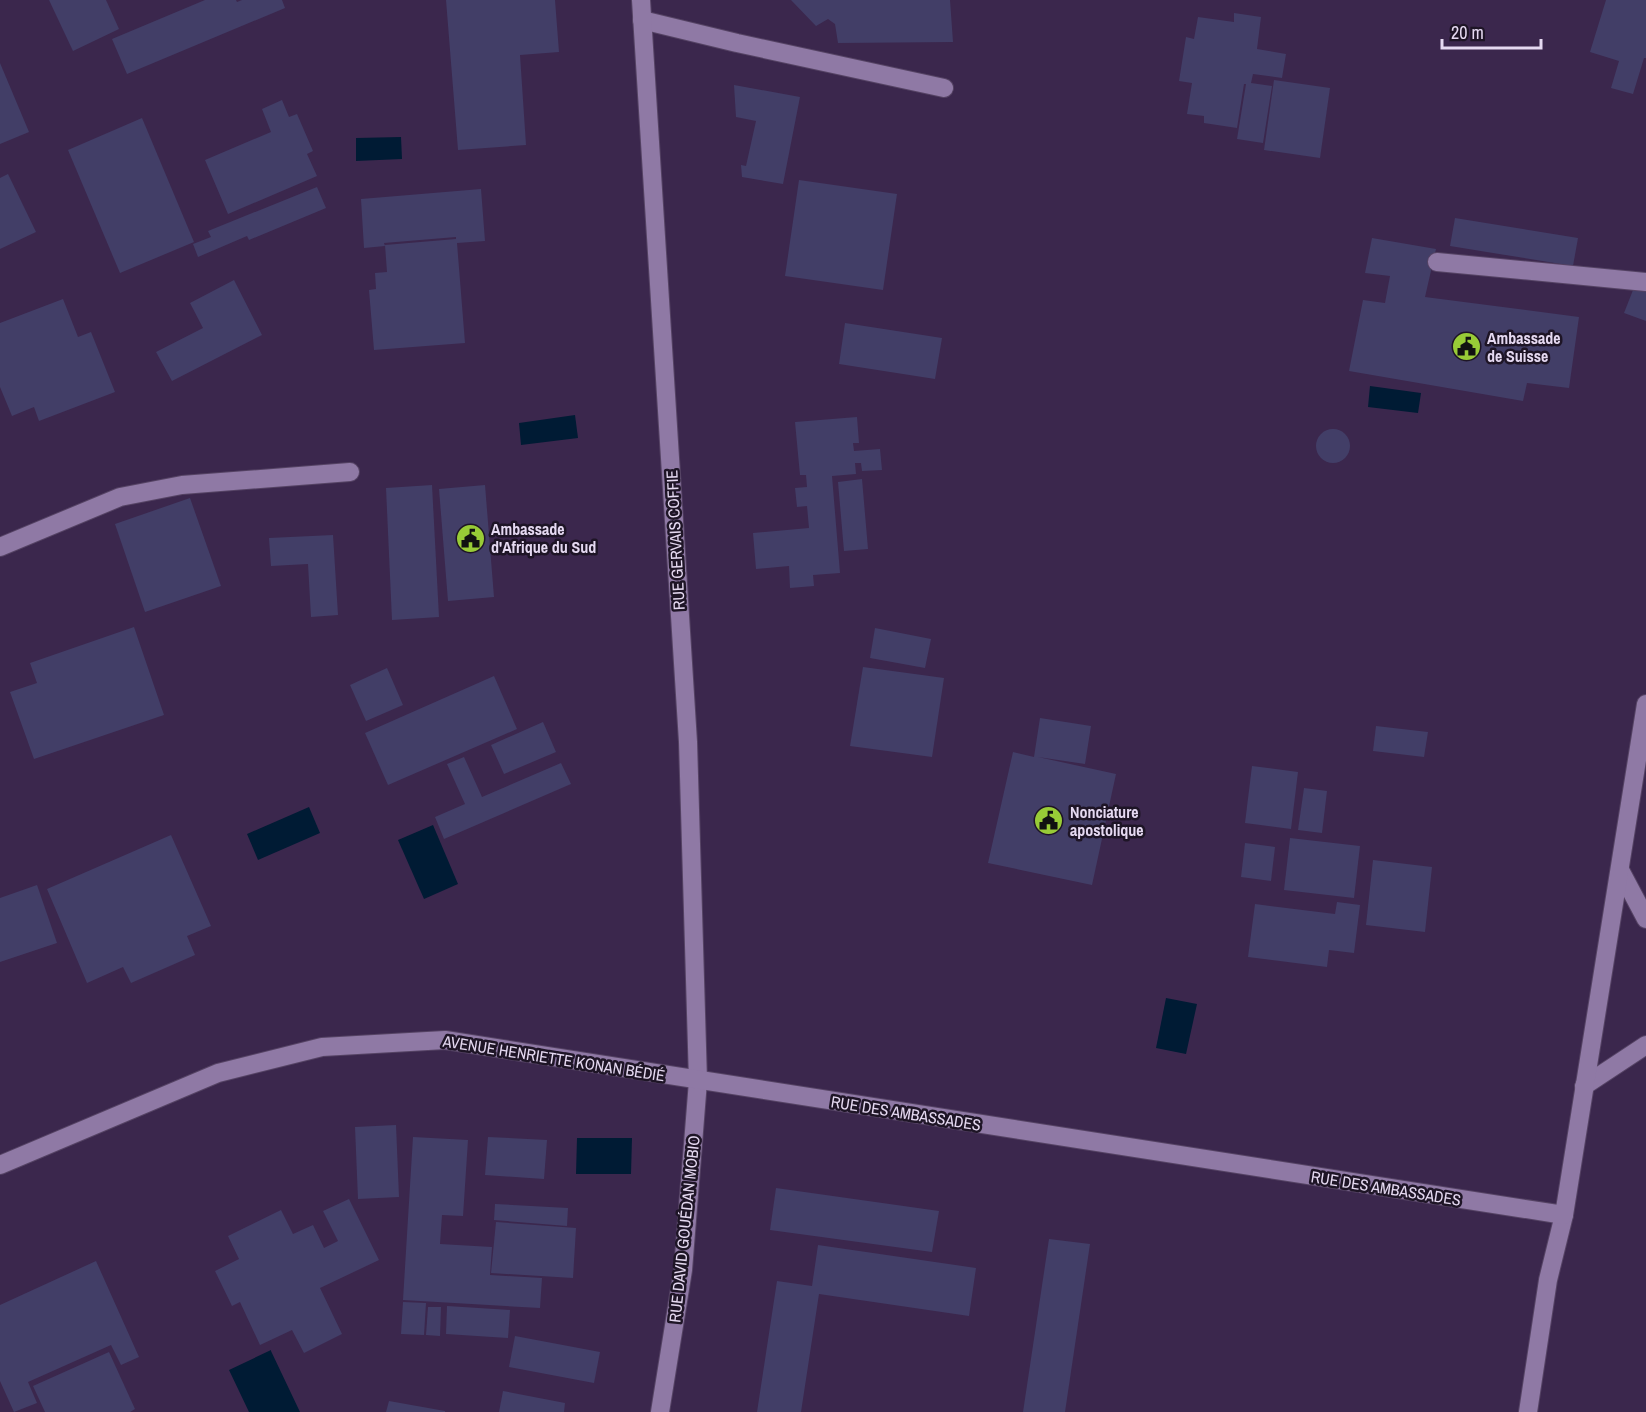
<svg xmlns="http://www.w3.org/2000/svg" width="1646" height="1412" font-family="'Archivo Narrow',sans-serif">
  <rect width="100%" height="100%" fill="#3b274d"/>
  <g fill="#001b34">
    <polygon points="401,137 402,159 356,161 356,138"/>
    <polygon points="1370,386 1421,393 1418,413 1368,407"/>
    <polygon points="575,415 578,438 521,445 519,423"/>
    <polygon points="309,807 320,833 258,860 247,834"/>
    <polygon points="433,825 458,884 424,899 398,840"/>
    <polygon points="1166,998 1197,1004 1186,1054 1156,1048"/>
    <polygon points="577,1138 632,1138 631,1174 576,1174"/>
    <polygon points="271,1350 271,1351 300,1412 249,1412 229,1370"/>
  </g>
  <g fill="#423e67">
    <polygon points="49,0 106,0 119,29 73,51"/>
    <polygon points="205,0 236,0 237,2 242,0 282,0 285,8 127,74 112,39"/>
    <polygon points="446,0 555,0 559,52 520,55 526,145 458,150"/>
    <polygon points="791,0 950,0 953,42 838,43 835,24 828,19 816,26"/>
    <polygon points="1606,0 1646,0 1646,58 1644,58 1633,94 1611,88 1619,61 1590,52"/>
    <polygon points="1234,13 1261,17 1257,49 1286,54 1282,78 1253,74 1251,83 1272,86 1263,143 1237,139 1246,84 1244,84 1237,128 1204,123 1204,116 1187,114 1192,83 1179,81 1186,37 1194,39 1198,17 1234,22"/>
    <polygon points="0,63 29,132 0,144"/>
    <polygon points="1274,80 1330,88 1320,158 1264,150"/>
    <polygon points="734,85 800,97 783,184 742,177 741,165 746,166 756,121 736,117"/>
    <polygon points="282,100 289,117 297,114 313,151 307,154 317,176 228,214 205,160 271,132 262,109"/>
    <polygon points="142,118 194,242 120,273 68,150"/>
    <polygon points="8,174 36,232 0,249 0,178"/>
    <polygon points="799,180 897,194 883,290 785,276"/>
    <polygon points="317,187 326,208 249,240 247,236 198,257 193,244 211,237 208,231"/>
    <polygon points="481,189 485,241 457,243 465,343 374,350 369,290 376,289 375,273 387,272 385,245 456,239 456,237 384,243 385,246 364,248 361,199"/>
    <polygon points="1455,218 1578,238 1573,266 1450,246"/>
    <polygon points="1372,238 1436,249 1425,297 1579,317 1569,388 1527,383 1523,401 1349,371 1363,300 1385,303 1390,276 1365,273"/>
    <polygon points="234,280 262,335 172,381 156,352 203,328 190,303"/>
    <polygon points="1635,285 1646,289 1646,321 1624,313"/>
    <polygon points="63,299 78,337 91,332 115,392 39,421 34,407 12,416 0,387 0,323"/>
    <polygon points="845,323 942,338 935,379 839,364"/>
    <polygon points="857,417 859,443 853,443 854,451 880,449 882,470 862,471 861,463 855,463 856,474 832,476 840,573 813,575 814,586 790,588 789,566 756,569 753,533 809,528 807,506 797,507 795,488 807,487 806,475 800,475 795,422"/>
    <circle cx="1333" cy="446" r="17"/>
    <polygon points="862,479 868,549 844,551 838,482"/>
    <polygon points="432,485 439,617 392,620 386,488"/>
    <polygon points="485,485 494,597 448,601 439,489"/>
    <polygon points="190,498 221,586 145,612 115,524"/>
    <polygon points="333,535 338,615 311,617 308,564 271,566 269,538"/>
    <polygon points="134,627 164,715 34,759 10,692 37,683 30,663"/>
    <polygon points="875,628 931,639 925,668 870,658"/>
    <polygon points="863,667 944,678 932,757 850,746"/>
    <polygon points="387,668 403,705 366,721 350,685"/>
    <polygon points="494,676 517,729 388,785 365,733"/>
    <polygon points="1040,718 1091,726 1085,764 1038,757 1116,774 1092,885 988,863 1013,752 1034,757"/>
    <polygon points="543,722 556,752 504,774 491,745"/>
    <polygon points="1376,726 1428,732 1424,757 1373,751"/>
    <polygon points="464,757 482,797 561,763 571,784 444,839 435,817 465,804 447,764"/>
    <polygon points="1252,766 1298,772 1291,829 1245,823"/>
    <polygon points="1304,788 1327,791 1322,833 1298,830"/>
    <polygon points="171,835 211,926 187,936 195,955 131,983 123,967 87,983 47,889"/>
    <polygon points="1290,838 1360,846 1354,898 1284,890"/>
    <polygon points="1245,843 1275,847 1271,881 1241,877"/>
    <polygon points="1373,860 1432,867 1425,932 1366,925"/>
    <polygon points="37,885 57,943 0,962 0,898"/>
    <polygon points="1337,902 1360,905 1354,953 1329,950 1327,967 1248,957 1255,904 1335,914"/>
    <polygon points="396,1125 399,1197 358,1199 355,1127"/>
    <polygon points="413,1137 468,1140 463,1216 442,1215 440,1244 492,1247 490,1275 542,1278 540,1308 403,1300"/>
    <polygon points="488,1137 547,1140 544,1179 485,1175"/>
    <polygon points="776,1188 939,1211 932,1252 770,1230"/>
    <polygon points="349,1199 379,1260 320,1288 342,1334 304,1353 292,1330 260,1345 240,1302 232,1306 215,1271 239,1259 228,1236 281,1210 293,1234 313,1225 324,1248 338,1241 323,1211"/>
    <polygon points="495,1204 568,1208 567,1226 494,1220"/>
    <polygon points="496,1222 576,1228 573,1278 491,1273"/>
    <polygon points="1049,1239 1090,1244 1065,1412 1023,1412"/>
    <polygon points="818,1245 976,1268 969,1316 819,1294 801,1412 757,1412 777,1281 812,1286"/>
    <polygon points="96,1261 139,1357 121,1365 111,1345 28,1382 37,1403 14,1412 0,1381 0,1305"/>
    <polygon points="403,1302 426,1303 424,1335 401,1334"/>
    <polygon points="447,1306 510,1310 508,1338 446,1334"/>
    <polygon points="428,1307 441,1307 440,1336 426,1335"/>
    <polygon points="515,1336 600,1352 594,1383 509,1367"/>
    <polygon points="109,1352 135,1409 130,1412 45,1412 33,1386"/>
    <polygon points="503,1391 565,1403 564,1412 499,1412"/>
    <polygon points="389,1401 445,1411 445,1412 386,1412"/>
  </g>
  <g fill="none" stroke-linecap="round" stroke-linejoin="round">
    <defs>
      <g id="lane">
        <polyline points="642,20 737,43 944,88"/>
        <polyline points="1437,262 1646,282"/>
        <polyline points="1620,870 1646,919"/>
        <polyline points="1584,1086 1646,1045"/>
        <polyline points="1528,1412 1548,1280 1564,1215"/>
      </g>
      <g id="street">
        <polyline points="641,0 688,742 698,1081 683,1270 660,1412"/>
        <polyline points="0,547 120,497 182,485 350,472"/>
        <polyline points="0,1165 218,1073 322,1047 445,1040 1564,1215 1646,704"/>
      </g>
    </defs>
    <use href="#lane" stroke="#554364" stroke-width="20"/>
    <use href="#street" stroke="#554364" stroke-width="20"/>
    <use href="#lane" stroke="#8f79a5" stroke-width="18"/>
    <use href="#street" stroke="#8f79a5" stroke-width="18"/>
  </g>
  <defs>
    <symbol id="civic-disc" viewBox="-11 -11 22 22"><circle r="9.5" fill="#98cb37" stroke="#1e1526"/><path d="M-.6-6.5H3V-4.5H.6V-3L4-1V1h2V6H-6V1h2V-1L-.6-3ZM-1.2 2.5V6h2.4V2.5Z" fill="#111"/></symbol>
  </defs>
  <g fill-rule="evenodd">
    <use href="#civic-disc" x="1450" y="330" width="33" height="33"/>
    <use href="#civic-disc" x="454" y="522" width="33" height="33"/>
    <use href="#civic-disc" x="1032" y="804" width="33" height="33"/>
  </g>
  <g text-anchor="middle" stroke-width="5" stroke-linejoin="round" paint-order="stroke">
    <g font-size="16" font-weight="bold" fill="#e5d9f1" stroke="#1e1526" text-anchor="start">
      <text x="1487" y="344">Ambassade<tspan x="1487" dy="18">de Suisse</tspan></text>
      <text x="491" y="535">Ambassade<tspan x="491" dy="18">d'Afrique du Sud</tspan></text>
      <text x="1070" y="818">Nonciature<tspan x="1070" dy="18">apostolique</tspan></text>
    </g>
    <g font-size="16" fill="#e5d9f1" stroke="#1e1526">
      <text transform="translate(675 540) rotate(-93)" y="6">RUE GERVAIS COFFIE</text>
      <text transform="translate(554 1058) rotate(9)" y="6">AVENUE HENRIETTE KONAN BÉDIÉ</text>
      <text transform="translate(906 1113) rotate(9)" y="6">RUE DES AMBASSADES</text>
      <text transform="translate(1386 1188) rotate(9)" y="6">RUE DES AMBASSADES</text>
      <text transform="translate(684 1229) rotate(-84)" y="6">RUE DAVID GOUÉDAN MOBIO</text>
    </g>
  </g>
  <path d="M1442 39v9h99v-9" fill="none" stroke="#e5d9f1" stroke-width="3"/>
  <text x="1451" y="39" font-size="18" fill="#e5d9f1" stroke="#1e1526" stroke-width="4.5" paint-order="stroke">20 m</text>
</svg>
